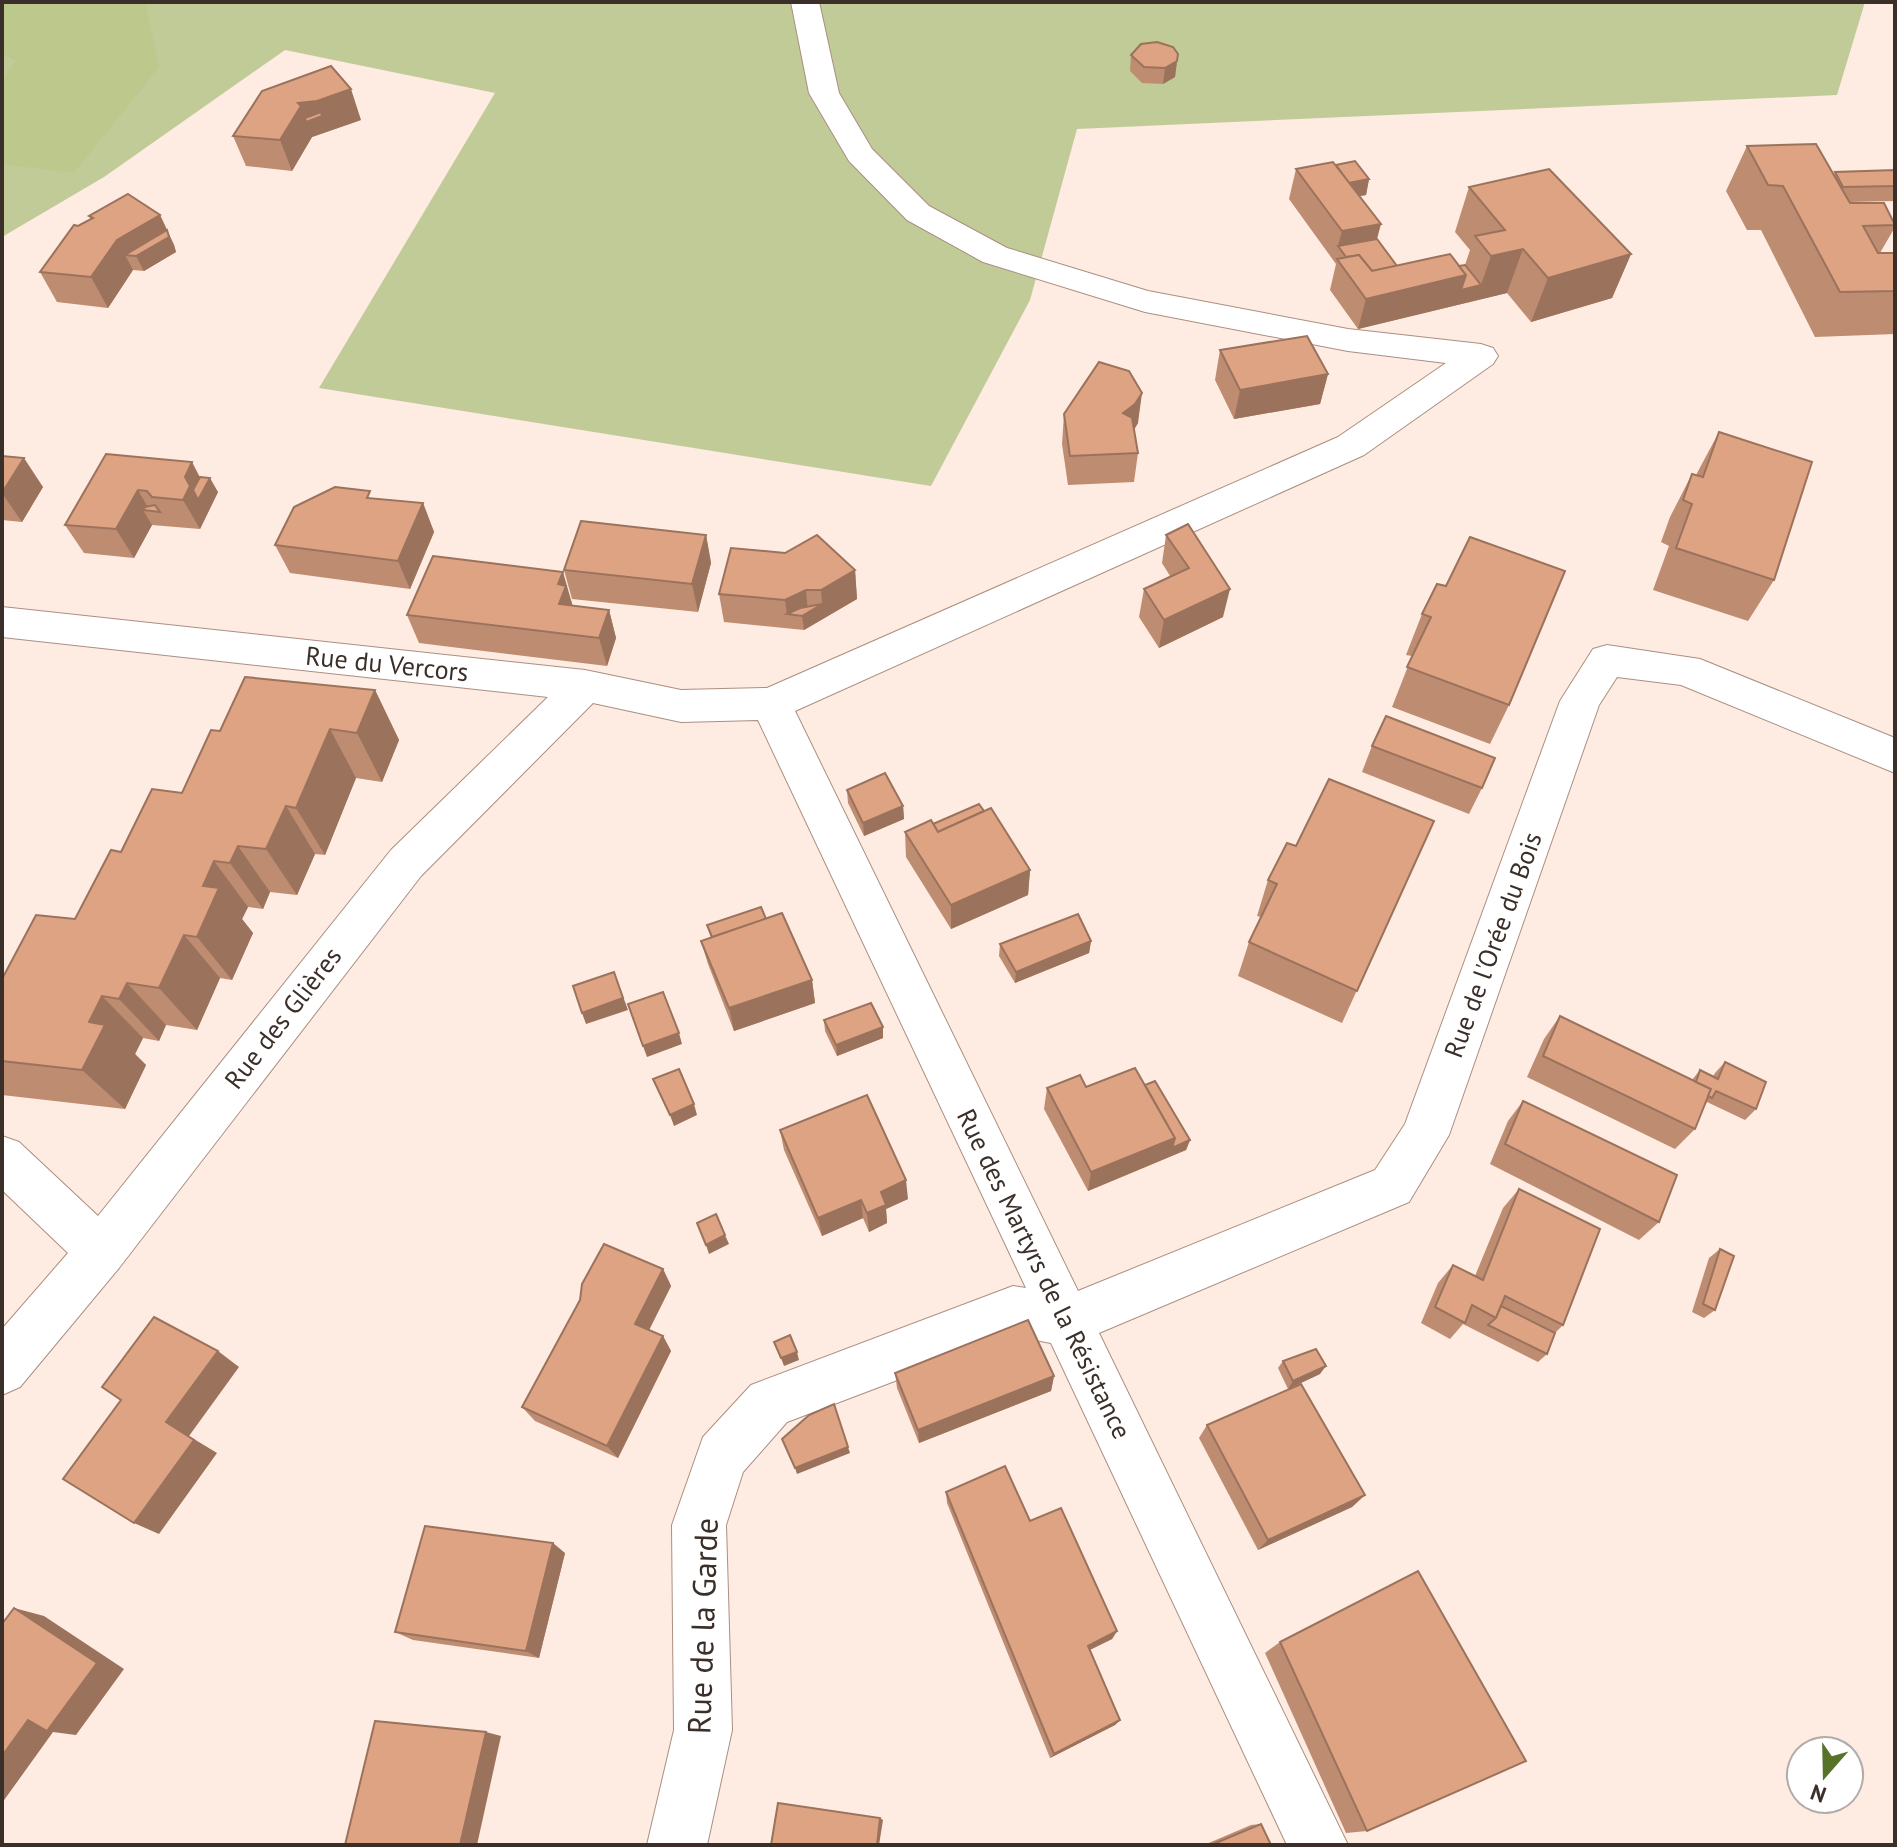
<svg xmlns="http://www.w3.org/2000/svg" width="1897" height="1847" font-family="'PT Sans',sans-serif">
  <rect width="100%" height="100%" fill="#feebe1"/>
  <polygon fill="#c0cb98" points="2,2 1865,2 1837,95 1077,129 1030,300 931,486 319,388 495,93 285,50 104,177 2,237"/>
  <polygon fill="#bcc88c" points="2,2 145,2 159,67 74,173 2,164 2,80 16,61 2,53"/>
  <g fill="none" stroke-linecap="round" stroke-linejoin="round">
    <defs>
      <polygon id="minor" points="791,2 819,2 839,93 872,149 929,206 1007,248 1148,291 1348,329 1481,344 1493,348 1498,356 1493,364 1364,455 795,711 1078,1291 1375,1170 1405,1124 1560,701 1593,649 1607,645 1700,659 1895,738 1895,773 1681,685 1617,677 1599,705 1449,1135 1409,1202 1099,1333 1348,1845 1287,1845 1051,1343 1013,1336 787,1422 743,1472 726,1525 732,1730 707,1845 647,1845 674,1730 672,1525 703,1437 751,1385 1013,1286 1026,1288 758,720 681,722 593,703 421,876 119,1268 20,1387 2,1395 2,1329 68,1253 2,1190 2,1136 19,1142 98,1216 391,850 548,697 2,637 2,607 585,670 681,690 767,688 1338,437 1446,363 1348,351 1145,312 983,262 907,220 849,161 809,93"/>
    </defs>
    <use href="#minor" stroke="#ab8f80" stroke-width="2"/>
    <use href="#minor" fill="#fff" fill-rule="evenodd"/>
  </g>
  <g fill="#be8c71">
    <polygon points="1178,54 1175,77 1163,84 1142,83 1130,71 1131,55"/>
    <polygon points="361,120 312,137 292,171 246,166 233,136"/>
    <polygon points="1747,146 1834,175 1835,172 1895,170 1895,201 1849,202 1895,223 1895,227 1880,253 1895,253 1895,334 1815,337 1761,230 1747,230 1726,191"/>
    <polygon points="1336,165 1369,179 1366,195 1359,196 1377,239 1397,266 1459,266 1465,265 1470,250 1455,232 1469,187 1631,254 1612,298 1531,322 1507,293 1358,329 1330,290 1336,264 1289,199 1296,169"/>
    <polygon points="160,215 174,245 176,252 144,271 133,270 108,308 57,302 40,272 78,226 91,219 89,216"/>
    <polygon points="1220,350 1328,374 1320,404 1234,419 1215,380"/>
    <polygon points="1064,414 1138,423 1134,430 1138,453 1134,482 1068,485 1062,444"/>
    <polygon points="1719,432 1774,580 1748,621 1653,590 1669,546 1661,542 1670,517 1692,474 1696,475"/>
    <polygon points="106,454 200,477 218,492 200,529 152,525 134,558 84,553 65,525"/>
    <polygon points="2,456 43,487 22,522 2,520"/>
    <polygon points="373,498 423,503 434,532 410,589 290,573 275,545"/>
    <polygon points="706,535 711,563 698,612 572,599 564,570"/>
    <polygon points="1166,535 1223,617 1159,648 1139,617 1144,589 1170,576 1162,563"/>
    <polygon points="855,570 857,599 804,630 724,622 719,594"/>
    <polygon points="1437,584 1509,705 1490,744 1392,707 1412,656 1406,655 1422,614"/>
    <polygon points="571,600 572,606 609,610 616,638 607,666 419,643 407,615"/>
    <polygon points="375,690 399,740 382,782 356,778 325,855 315,854 297,895 270,892 263,909 248,907 242,919 253,933 232,980 220,978 197,1030 166,1025 159,1041 143,1038 135,1054 146,1065 125,1109 2,1095 2,979 75,919 121,852 182,793 220,731"/>
    <polygon points="1372,746 1482,788 1469,814 1362,772"/>
    <polygon points="847,790 903,806 904,819 864,836 848,803"/>
    <polygon points="984,811 1030,870 1028,895 951,929 906,857 905,832"/>
    <polygon points="1434,821 1342,1023 1238,976 1249,942 1261,917 1257,916 1268,880 1296,846"/>
    <polygon points="766,919 812,980 815,1003 734,1031 708,964 701,941 711,938 707,925"/>
    <polygon points="1091,941 1089,953 1015,983 999,956 1000,944"/>
    <polygon points="1560,1016 1692,1080 1700,1070 1713,1076 1715,1073 1725,1062 1756,1109 1745,1120 1707,1102 1704,1106 1695,1129 1675,1149 1527,1077 1544,1039"/>
    <polygon points="824,1020 883,1038 837,1056 825,1031"/>
    <polygon points="1145,1085 1190,1140 1186,1150 1088,1191 1044,1109 1047,1088"/>
    <polygon points="1523,1101 1659,1222 1639,1240 1490,1164 1508,1121"/>
    <polygon points="780,1130 908,1199 886,1209 887,1223 869,1232 863,1218 822,1236 784,1150"/>
    <polygon points="1519,1189 1563,1325 1555,1333 1547,1354 1538,1362 1463,1324 1450,1339 1421,1323 1438,1283 1453,1265 1475,1276 1503,1208"/>
    <polygon points="1720,1249 1715,1310 1704,1318 1692,1312 1709,1258"/>
    <polygon points="663,1269 671,1286 649,1330 663,1336 671,1351 618,1458 535,1421 522,1407"/>
    <polygon points="1283,1361 1320,1374 1288,1389 1278,1368"/>
    <polygon points="895,1373 1054,1376 1051,1391 919,1443 897,1388"/>
    <polygon points="1207,1425 1365,1495 1352,1507 1258,1550 1199,1438"/>
    <polygon points="946,1492 1030,1521 1117,1631 1112,1639 1090,1650 1120,1720 1115,1725 1050,1758 947,1503"/>
    <polygon points="565,1553 539,1658 413,1640 395,1632"/>
    <polygon points="1280,1642 1367,1831 1346,1833 1265,1653"/>
    <polygon points="1261,1824 1271,1845 1204,1845 1251,1825"/>
  </g>
  <g fill="#9b725c">
    <polygon points="1177,61 1175,77 1163,84 1165,68"/>
    <polygon points="351,89 361,120 312,137 292,171 280,140 298,103"/>
    <polygon points="1369,179 1366,195 1332,201 1336,185"/>
    <polygon points="160,215 174,245 176,252 144,271 136,256 125,255 133,270 108,308 91,277 117,240"/>
    <polygon points="1381,224 1373,254 1338,246 1342,231"/>
    <polygon points="1523,249 1507,293 1358,329 1366,299 1466,275 1481,285 1491,256"/>
    <polygon points="1631,254 1612,298 1531,322 1548,278"/>
    <polygon points="1328,374 1320,404 1234,419 1240,390"/>
    <polygon points="1142,393 1138,423 1131,434 1123,413"/>
    <polygon points="24,458 43,487 22,522 2,493"/>
    <polygon points="192,462 205,487 210,478 218,492 200,529 183,500 185,477"/>
    <polygon points="138,490 150,511 143,510 152,525 134,558 116,529"/>
    <polygon points="423,503 434,532 410,589 398,561"/>
    <polygon points="706,535 711,563 698,612 692,584"/>
    <polygon points="855,570 857,599 804,630 802,616 787,614 785,600 806,590 808,612 822,604 821,590"/>
    <polygon points="563,572 575,614 559,604 558,584"/>
    <polygon points="1230,589 1223,617 1159,648 1164,620"/>
    <polygon points="609,610 616,638 607,666 599,638"/>
    <polygon points="375,690 399,740 382,782 357,733"/>
    <polygon points="330,729 356,778 325,855 296,808"/>
    <polygon points="286,806 315,854 297,895 266,849"/>
    <polygon points="903,806 904,819 864,836 863,823"/>
    <polygon points="238,846 270,892 263,909 230,863"/>
    <polygon points="214,861 248,907 242,919 253,933 232,980 197,937 203,886"/>
    <polygon points="1030,870 1028,895 951,929 951,905"/>
    <polygon points="184,935 220,978 197,1030 159,988"/>
    <polygon points="1091,941 1089,953 1015,983 1016,972"/>
    <polygon points="614,972 628,1010 586,1024 582,1013"/>
    <polygon points="812,980 815,1003 734,1031 729,1008"/>
    <polygon points="127,983 166,1025 159,1041 119,999"/>
    <polygon points="102,996 143,1038 135,1054 146,1065 125,1109 82,1070 89,1022"/>
    <polygon points="883,1027 883,1038 837,1056 836,1045"/>
    <polygon points="679,1033 682,1044 647,1057 643,1046"/>
    <polygon points="694,1104 697,1115 674,1126 670,1115"/>
    <polygon points="1175,1138 1190,1140 1186,1150 1088,1191 1091,1172"/>
    <polygon points="906,1180 908,1199 886,1209 887,1223 869,1232 867,1213 881,1192"/>
    <polygon points="861,1200 863,1218 822,1236 818,1218"/>
    <polygon points="725,1235 729,1244 709,1254 706,1245"/>
    <polygon points="663,1269 671,1286 644,1340 635,1324"/>
    <polygon points="663,1336 671,1351 618,1458 607,1446"/>
    <polygon points="218,1351 239,1367 189,1436 217,1453 159,1534 134,1523 166,1422"/>
    <polygon points="797,1352 799,1360 784,1366 781,1358"/>
    <polygon points="1326,1366 1320,1374 1288,1389 1293,1381"/>
    <polygon points="1054,1376 1051,1391 919,1443 918,1430"/>
    <polygon points="848,1447 850,1453 797,1474 795,1468"/>
    <polygon points="1365,1495 1352,1507 1258,1550 1268,1540"/>
    <polygon points="553,1543 565,1553 539,1658 526,1651"/>
    <polygon points="14,1608 44,1616 124,1669 76,1735 53,1732 2,1803 2,1756"/>
    <polygon points="1117,1631 1112,1639 1083,1653 1088,1646"/>
    <polygon points="1120,1720 1115,1725 1050,1758 1054,1754"/>
    <polygon points="486,1732 501,1736 477,1845 460,1845"/>
    <polygon points="880,1818 883,1820 879,1845 877,1845"/>
  </g>
  <g fill="#dda383" stroke="#9b725c" stroke-width="2">
    <polygon points="1157,42 1173,47 1178,54 1177,61 1165,68 1144,67 1131,55 1141,44"/>
    <polygon points="331,66 351,89 317,101 298,103 301,106 280,140 233,136 262,91"/>
    <polygon points="321,112 322,116 306,122 305,118"/>
    <polygon points="1816,144 1850,203 1884,203 1895,225 1863,226 1878,253 1895,253 1895,291 1840,292 1783,186 1768,185 1747,146"/>
    <polygon points="1355,161 1369,179 1349,183 1336,165"/>
    <polygon points="1333,162 1381,224 1342,231 1296,169"/>
    <polygon points="1549,169 1631,254 1548,278 1523,249 1491,256 1475,236 1505,230 1469,187"/>
    <polygon points="1895,170 1895,186 1843,187 1835,172"/>
    <polygon points="128,194 160,215 117,240 91,277 40,272 74,225 78,226 93,218 89,216"/>
    <polygon points="167,230 169,237 136,256 125,255"/>
    <polygon points="1377,239 1397,266 1372,271 1359,255 1346,257 1338,246"/>
    <polygon points="1450,254 1466,275 1366,299 1337,259 1359,255 1372,271"/>
    <polygon points="1465,265 1481,285 1461,290 1466,275 1459,266"/>
    <polygon points="1307,336 1328,374 1240,390 1220,350"/>
    <polygon points="1099,362 1129,371 1142,393 1135,404 1123,413 1132,418 1138,453 1070,456 1064,414"/>
    <polygon points="1719,432 1812,462 1774,580 1676,548 1692,504 1683,500 1692,474 1703,477"/>
    <polygon points="106,454 192,462 185,477 190,486 183,500 152,497 147,491 138,490 116,529 65,525"/>
    <polygon points="2,456 24,458 2,493"/>
    <polygon points="200,477 210,478 198,500 193,490"/>
    <polygon points="335,487 370,491 367,498 423,503 398,561 275,545 294,507"/>
    <polygon points="155,505 160,512 143,510 145,507"/>
    <polygon points="581,521 706,535 692,584 564,570"/>
    <polygon points="1188,524 1230,589 1164,620 1144,589 1189,568 1166,535"/>
    <polygon points="817,535 855,570 821,590 806,590 785,600 719,594 731,548 785,553"/>
    <polygon points="1470,537 1565,571 1509,705 1407,667 1431,617 1422,614 1437,584 1446,586"/>
    <polygon points="433,556 563,572 558,584 566,586 559,604 609,610 599,638 407,615"/>
    <polygon points="822,604 802,616 787,614 800,608"/>
    <polygon points="245,677 375,690 357,733 330,729 296,808 286,806 266,849 238,846 230,863 214,861 203,886 219,888 197,937 184,935 159,988 127,983 119,999 102,996 89,1022 105,1025 82,1070 2,1061 2,979 36,915 75,919 111,850 121,852 152,789 182,793 211,730 220,731"/>
    <polygon points="1386,716 1495,758 1482,788 1372,746"/>
    <polygon points="885,773 903,806 863,823 847,790"/>
    <polygon points="1329,779 1434,821 1357,991 1249,942 1277,884 1268,880 1287,843 1296,846"/>
    <polygon points="979,804 984,811 938,832 933,824"/>
    <polygon points="991,808 1030,870 951,905 905,832 931,820 938,832"/>
    <polygon points="761,907 766,919 712,937 707,925"/>
    <polygon points="782,913 812,980 729,1008 701,941"/>
    <polygon points="1078,914 1091,941 1016,972 1000,944"/>
    <polygon points="614,972 623,998 582,1013 573,986"/>
    <polygon points="663,992 679,1033 643,1046 628,1004"/>
    <polygon points="871,1003 883,1027 836,1045 824,1020"/>
    <polygon points="1560,1016 1711,1089 1695,1129 1543,1056"/>
    <polygon points="1725,1062 1766,1082 1756,1109 1716,1091 1712,1098 1708,1096 1711,1089 1696,1082 1700,1070 1718,1079"/>
    <polygon points="1135,1068 1175,1138 1091,1172 1047,1088 1080,1075 1086,1087"/>
    <polygon points="679,1069 694,1104 670,1115 653,1079"/>
    <polygon points="1155,1081 1190,1140 1172,1148 1175,1138 1145,1085"/>
    <polygon points="867,1095 906,1180 881,1192 886,1205 867,1213 861,1200 818,1218 780,1130"/>
    <polygon points="1523,1101 1677,1175 1659,1222 1505,1144"/>
    <polygon points="1519,1189 1600,1229 1563,1325 1505,1296 1496,1318 1472,1305 1465,1323 1435,1307 1453,1265 1483,1280"/>
    <polygon points="716,1214 725,1235 706,1245 697,1223"/>
    <polygon points="604,1244 663,1269 635,1324 663,1336 607,1446 522,1407 580,1300 582,1284"/>
    <polygon points="1720,1249 1734,1256 1715,1310 1703,1304"/>
    <polygon points="1501,1306 1555,1333 1547,1354 1488,1325 1496,1318"/>
    <polygon points="154,1317 218,1351 166,1422 194,1440 134,1523 63,1479 121,1400 102,1387"/>
    <polygon points="1028,1320 1054,1376 918,1430 895,1373"/>
    <polygon points="790,1335 797,1352 781,1358 774,1342"/>
    <polygon points="1316,1349 1326,1366 1293,1381 1283,1361"/>
    <polygon points="1301,1384 1365,1495 1268,1540 1207,1425"/>
    <polygon points="834,1404 848,1447 795,1468 782,1439 809,1415"/>
    <polygon points="1005,1466 1030,1521 1061,1508 1117,1631 1088,1646 1120,1720 1054,1754 946,1492"/>
    <polygon points="425,1526 553,1543 526,1651 395,1632"/>
    <polygon points="1418,1571 1526,1761 1367,1831 1280,1642"/>
    <polygon points="14,1608 97,1663 47,1731 28,1720 2,1756 2,1624"/>
    <polygon points="375,1721 486,1732 460,1845 345,1845"/>
    <polygon points="778,1803 880,1818 877,1845 771,1845"/>
    <polygon points="1261,1824 1271,1845 1211,1845"/>
  </g>
  <g text-anchor="middle" stroke-width="8" stroke-linejoin="round" paint-order="stroke">
    <g font-size="26" fill="#3b2f29" stroke="#fff">
      <text transform="translate(387 664) rotate(6)" y="9">Rue du Vercors</text>
      <text transform="translate(1493 945) rotate(-70)" y="9">Rue de l'Orée du Bois</text>
      <text transform="translate(283 1018) rotate(-52)" y="9">Rue des Glières</text>
      <text transform="translate(1044 1274) rotate(64)" y="9">Rue des Martyrs de la Résistance</text>
    </g>
    <g font-size="32" fill="#3b2f29" stroke="#fff">
      <text transform="translate(703 1626) rotate(-88)" y="11">Rue de la Garde</text>
    </g>
  </g>
  <rect width="1897" height="1847" fill="none" stroke="#3b2f29" stroke-width="8"/>
  <g transform="translate(1825 1775) rotate(200)"><circle r="38" fill="#ffffff" stroke="#b1aca9" stroke-width="2"/>
  <path d="M0-6L14 30L0 20L-14 30Z" fill="#577328"/>
  <text y="-12" font-size="22" font-weight="bold" text-anchor="middle" fill="#3b2f29">N</text>
  </g>
</svg>
